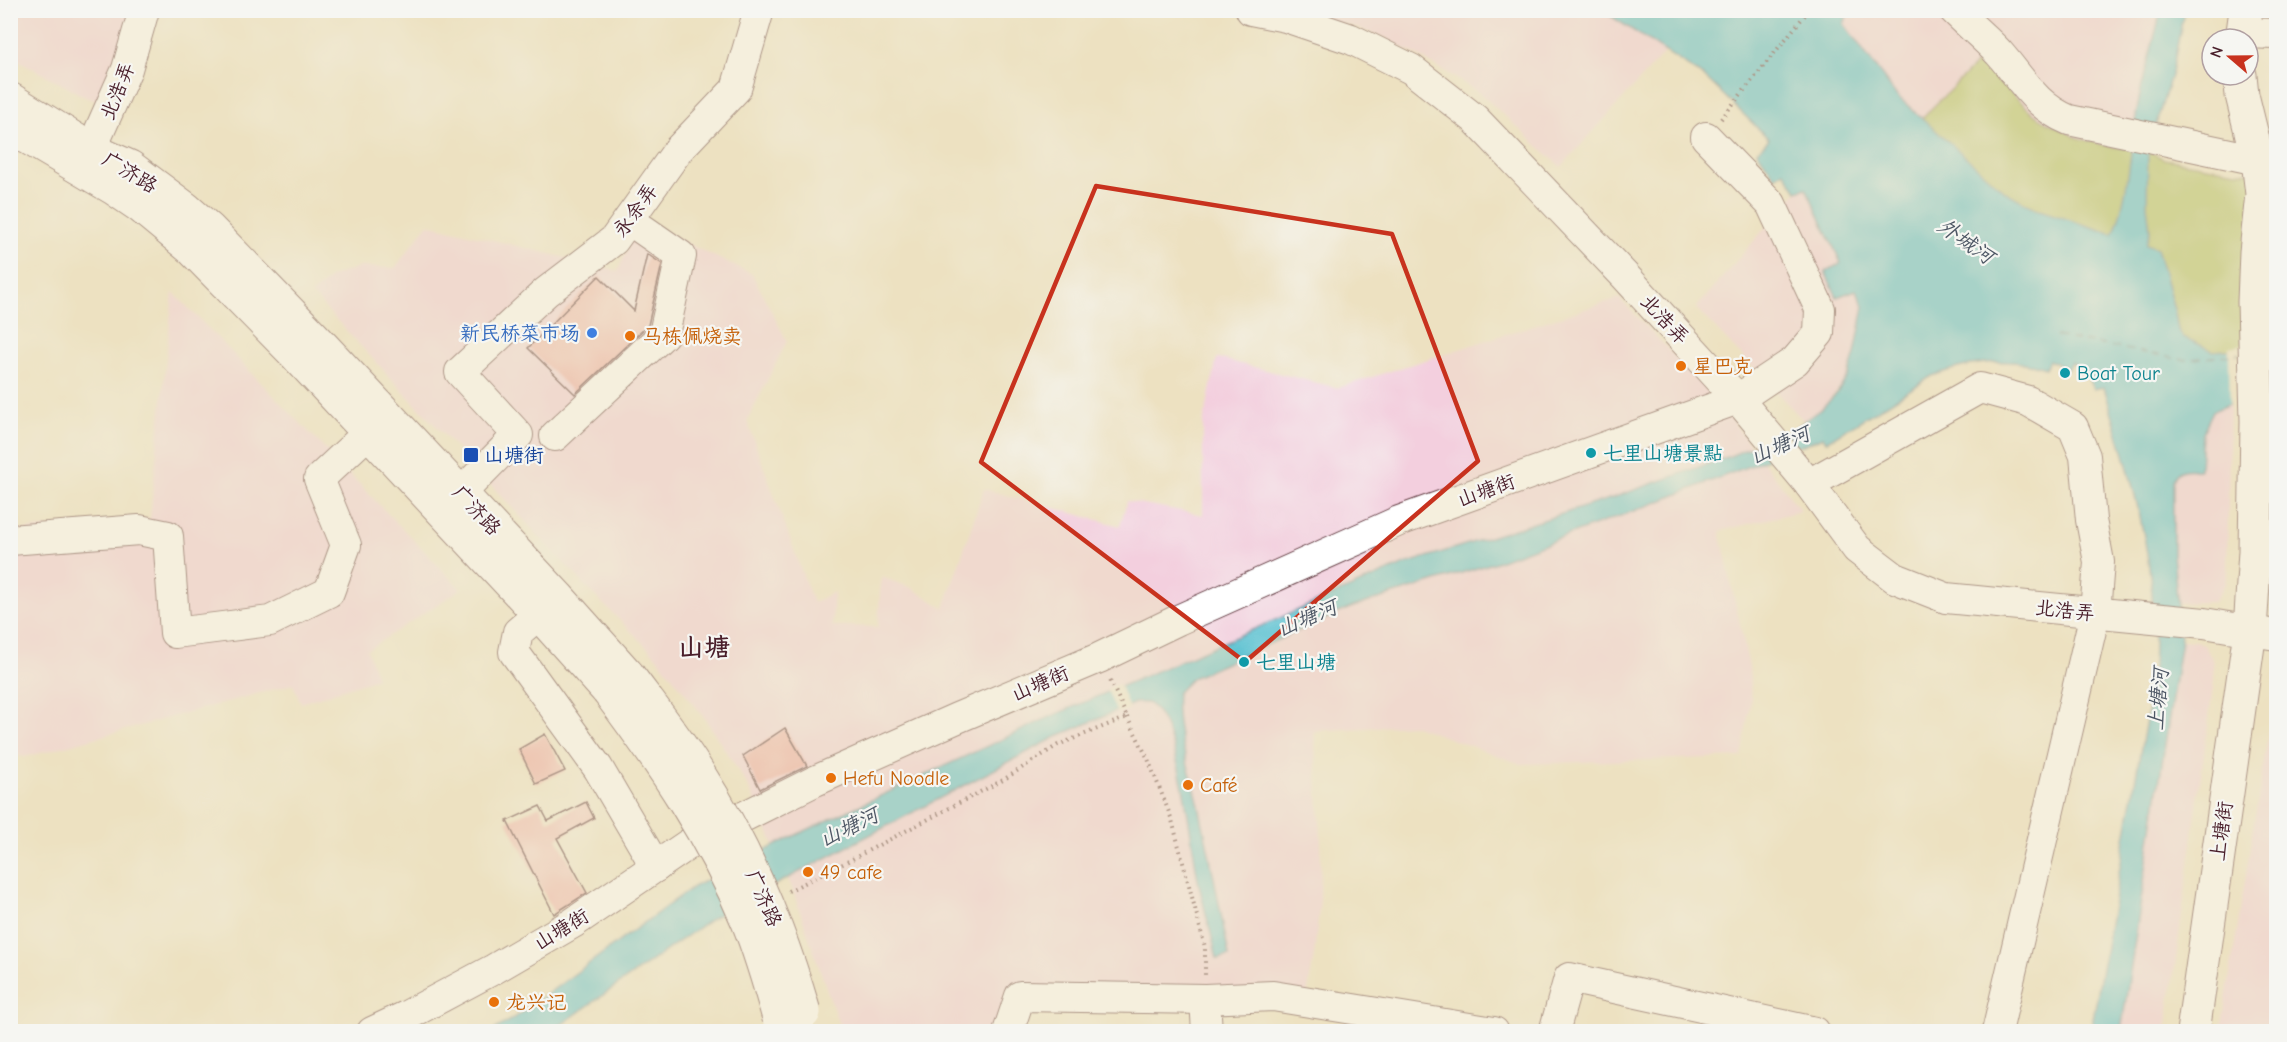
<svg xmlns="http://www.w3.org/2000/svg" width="2287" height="1042" font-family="'Comic Neue','LXGW WenKai TC',sans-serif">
  <rect width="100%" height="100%" fill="#f6f6f2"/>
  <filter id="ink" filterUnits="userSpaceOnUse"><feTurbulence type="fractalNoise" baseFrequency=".0167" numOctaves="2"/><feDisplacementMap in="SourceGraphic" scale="12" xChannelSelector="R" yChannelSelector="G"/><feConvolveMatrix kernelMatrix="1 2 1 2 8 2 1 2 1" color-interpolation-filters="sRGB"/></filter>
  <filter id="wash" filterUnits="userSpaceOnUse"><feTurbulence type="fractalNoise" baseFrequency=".008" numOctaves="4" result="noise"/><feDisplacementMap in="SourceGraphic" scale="24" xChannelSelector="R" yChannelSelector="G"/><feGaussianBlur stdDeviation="1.35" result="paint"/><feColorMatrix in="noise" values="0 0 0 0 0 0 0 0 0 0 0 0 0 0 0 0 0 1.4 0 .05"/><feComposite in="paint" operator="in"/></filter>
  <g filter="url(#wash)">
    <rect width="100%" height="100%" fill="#ede1c1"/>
    <g fill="#f3cfde">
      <polygon points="10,11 154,11 99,100 87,98 11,56"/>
      <polygon points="1291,11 1603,11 1666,51 1561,167 1482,95 1445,71 1383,37 1348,25"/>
      <polygon points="1841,11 2161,11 2144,76 2131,150 2075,137 2035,115 1978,63 1921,119 1896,95 1879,74 1844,24 1846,16"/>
      <polygon points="1805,187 1841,263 1837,297 1856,290 1864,306 1855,354 1844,383 1822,408 1804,421 1696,308 1797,191"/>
      <polygon points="639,221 752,274 787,341 747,421 813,603 834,592 832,626 878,627 881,577 912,588 944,608 984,489 1120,526 1127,501 1203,515 1203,424 1217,358 1338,388 1619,298 1714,397 1801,511 1720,531 1749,667 1751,699 1741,757 1521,764 1412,725 1314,731 1321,837 1320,901 1314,956 1306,1001 1020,996 1008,1031 841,1031 792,888 775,847 748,786 704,717 655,655 597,598 312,294 331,277 359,267 395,268 428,224 618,271"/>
      <polygon points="173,292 461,589 367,650 377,678 301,703 293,684 25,757 11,754 11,531 150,519"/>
      <polygon points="2230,403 2227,570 2225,584 2214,602 2177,603 2173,554 2173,481 2175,473 2179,470 2200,469 2202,434 2213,411"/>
      <polygon points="2181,640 2197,641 2205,646 2213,661 2214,680 2166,1031 2121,1032"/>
      <polygon points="2276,705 2276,1031 2221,1031 2269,730"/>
    </g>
    <g fill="#b1c063" stroke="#7e7047" stroke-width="1.5">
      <path d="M1978 62 2035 115 2075 137 2107 146 2148 151 2164 159 2237 171 2276 173V342L2230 350 2213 351 2183 337 2178 330 2175 313 2157 248C2106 232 2049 220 2004 191L1921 119Z"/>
      <polygon points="2276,397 2276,598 2274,398"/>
    </g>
    <path fill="#55bfd0" stroke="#506f7e" stroke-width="1.5" d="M1603 11H1841L1847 16 1844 24 1896 95 2004 191 2036 209 2113 234C2129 200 2130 148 2137 110 2143 76 2153 44 2161 11H2184L2172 72 2148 151 2147 205 2150 230 2146 244 2157 248 2175 313 2178 330 2183 337 2213 351 2230 350 2276 342V397L2236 401 2213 411 2202 434 2200 469C2187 470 2177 467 2173 481V554L2181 640 2121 1031H2091L2150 697C2165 585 2136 493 2104 387L2093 389 2084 370 2071 362 2067 369 2049 360 2045 368C2009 356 1968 363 1932 376L1826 442 1823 437 1658 502 1493 563 1350 608 1192 678 1177 693C1174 730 1188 762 1197 797 1209 850 1219 903 1229 956L1217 959C1211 931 1202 902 1197 874 1191 838 1179 728 1152 706 1147 701 1141 703 1135 703L1060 735 714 917 552 1031 491 1032 520 1014 693 887 794 836 1052 716 1405 564 1612 498 1730 456 1792 430 1822 408 1838 392 1849 373 1855 354 1864 306 1856 290 1837 297 1825 272 1841 263 1806 188 1797 191 1784 171 1775 177 1757 151 1769 139 1706 78Z"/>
    <g fill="#ede1c1">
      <polygon points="2274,340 2274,401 2236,404 2230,407 2229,347"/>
      <polygon points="1119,684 1129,709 1117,713 1107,689"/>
    </g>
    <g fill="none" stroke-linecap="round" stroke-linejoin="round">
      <polyline stroke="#4e5765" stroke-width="1.5" stroke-dasharray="8 6" stroke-linecap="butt" points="2056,336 2184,360 2240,354"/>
    </g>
    <g id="blocks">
      <g fill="#efa19d">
        <polygon points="647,254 662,264 648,325 575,394 528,348 599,276 634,311"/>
        <polygon points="785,728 807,766 760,789 743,756"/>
        <polygon points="545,734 565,771 536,784 519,749"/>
        <polygon points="586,802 594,818 557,838 587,893 554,914 507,821 540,806 548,821"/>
      </g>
    </g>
  </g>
  <g filter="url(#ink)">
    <use href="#blocks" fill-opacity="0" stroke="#623c42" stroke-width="1.5"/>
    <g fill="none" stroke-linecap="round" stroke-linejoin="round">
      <defs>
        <g id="minor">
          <polyline points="1251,10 1286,17 1351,39 1411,69 1475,119 1625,276 1738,399 1809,484 1857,549 1895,578 1946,598 2204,623 2276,635"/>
          <path d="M1954 10C1969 25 1985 38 1999 53 2022 79 2035 106 2069 120L2258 160"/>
          <polyline points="2243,33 2276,34"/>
          <polyline points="83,168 127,69 144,10"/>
          <polyline points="555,436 664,334 681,256 629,220"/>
          <polyline points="1809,484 1980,388 2028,401 2073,427 2085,456 2091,520 2099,562 2095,613 1997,1032"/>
          <polyline points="461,493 518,435 460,372 546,292 614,240 679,149 736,89 759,10"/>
          <polyline points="10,540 139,530 168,536 175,633 270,621 329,592 346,545 319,479 368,433"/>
          <polyline points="539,614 518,632 514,652 598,768 656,867"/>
          <polyline points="1205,999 1207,1032"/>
          <polyline points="372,1032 406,1016 494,969 573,923 689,844 815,781 957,718 1099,658 1178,620 1399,521 1738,399 1795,361 1819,333 1820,309 1771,204 1706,137"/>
          <polyline points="1008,1032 1020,996 1205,999 1273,996 1494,1032"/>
          <polyline points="1554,1032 1569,978 1815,1032"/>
        </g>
        <g id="major">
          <polyline points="2242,39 2246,10"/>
          <polyline points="10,99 92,150 130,167 185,208 210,230 314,337 558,597 628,675"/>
          <polyline points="10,127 115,189 140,206 192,249 295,354 539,614 608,691"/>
          <polyline points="2193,1032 2250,631 2255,551 2257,421 2254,302 2256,252 2262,194 2258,160 2242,95 2240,75"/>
        </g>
      </defs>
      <use href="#minor" stroke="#623c42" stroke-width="32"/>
      <use href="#major" stroke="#623c42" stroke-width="35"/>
      <g stroke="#623c42" stroke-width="4" stroke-dasharray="1.5 4.5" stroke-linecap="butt">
        <polyline points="1721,119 1809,10"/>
        <polyline points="1127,717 1148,759 1172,820 1205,947 1205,975"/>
        <polyline points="788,891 837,867 1003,780 1058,745 1127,717 1109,678"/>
      </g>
      <use href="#minor" stroke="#fff" stroke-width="30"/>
      <use href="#major" stroke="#fff" stroke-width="33"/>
      <defs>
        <g id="major-bridge">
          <path d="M628 675C651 706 676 737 697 771 745 846 779 926 804 1012"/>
          <path d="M608 691C663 764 713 838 748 922 761 954 770 986 779 1018"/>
        </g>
      </defs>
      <use href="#major-bridge" stroke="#623c42" stroke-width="35" stroke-linecap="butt"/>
      <use href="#major-bridge" stroke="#fff" stroke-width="33"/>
    </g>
  </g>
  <path d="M0 0H2287V1042H0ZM1096 186 1392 234 1478 461 1245 662 981 462Z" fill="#ede1c1" fill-opacity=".55" fill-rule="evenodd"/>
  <path fill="none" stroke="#c8321e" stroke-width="4.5" stroke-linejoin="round" d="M1096 186 1392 234 1478 461 1245 662 981 462Z"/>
  <circle fill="#3f7fe0" stroke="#f6f6f2" stroke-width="2" cx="592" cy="333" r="6"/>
  <g fill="#e8710a" stroke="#f6f6f2" stroke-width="2">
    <circle cx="630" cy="336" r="6"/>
    <circle cx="1681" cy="366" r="6"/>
    <circle cx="831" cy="778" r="6"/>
    <circle cx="1188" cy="785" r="6"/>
    <circle cx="808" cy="872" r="6"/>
    <circle cx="494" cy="1002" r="6"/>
  </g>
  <g fill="#0f9aa8" stroke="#f6f6f2" stroke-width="2">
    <circle cx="2065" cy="373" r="6"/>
    <circle cx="1591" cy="453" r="6"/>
    <circle cx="1244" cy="662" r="6"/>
  </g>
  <rect fill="#1a4fb4" stroke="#f6f6f2" stroke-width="2" x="463" y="447" width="16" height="16" rx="3"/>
  <g text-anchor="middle" stroke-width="4.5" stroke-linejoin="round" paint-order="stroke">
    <g font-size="20" fill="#4a1f2b" stroke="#f6f6f2">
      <text transform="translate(117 91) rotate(-68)" y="7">北浩弄</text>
      <text transform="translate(130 172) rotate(31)" y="7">广济路</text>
      <text transform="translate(635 210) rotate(-54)" y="7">永余弄</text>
      <text transform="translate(1665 319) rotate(47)" y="7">北浩弄</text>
      <text transform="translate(1486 490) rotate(-20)" y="7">山塘街</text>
      <text transform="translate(477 510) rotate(47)" y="7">广济路</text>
      <text transform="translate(2065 610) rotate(6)" y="7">北浩弄</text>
      <text transform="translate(1040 683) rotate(-23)" y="7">山塘街</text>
      <text transform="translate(2221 831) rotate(-82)" y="7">上塘街</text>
      <text transform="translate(764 898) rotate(66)" y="7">广济路</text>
      <text transform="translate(561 929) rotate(-31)" y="7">山塘街</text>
    </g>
    <g font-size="20" fill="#366cbe" stroke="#f6f6f2" text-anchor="end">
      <text x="580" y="340">新民桥菜市场</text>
    </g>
    <g font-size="20" fill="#c56008" stroke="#f6f6f2" text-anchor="start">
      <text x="642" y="343">马栋佩烧卖</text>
      <text x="1693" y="373">星巴克</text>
      <text x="843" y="785">Hefu Noodle</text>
      <text x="1200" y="792">Café</text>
      <text x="820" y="879">49 cafe</text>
      <text x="506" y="1009">龙兴记</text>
    </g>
    <g font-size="20" fill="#0d838f" stroke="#f6f6f2" text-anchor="start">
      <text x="2077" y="380">Boat Tour</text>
      <text x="1603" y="460">七里山塘景點</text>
      <text x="1256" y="669">七里山塘</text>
    </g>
    <g font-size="20" fill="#164399" stroke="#f6f6f2" text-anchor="start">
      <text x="484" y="462">山塘街</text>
    </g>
    <g font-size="21" font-style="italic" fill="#4e5765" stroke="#f6f6f2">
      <text transform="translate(1966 241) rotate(35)" y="7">外城河</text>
      <text transform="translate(1780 445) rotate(-24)" y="7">山塘河</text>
      <text transform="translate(1307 618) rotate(-23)" y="7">山塘河</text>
      <text transform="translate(2158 699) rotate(-85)" y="7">上塘河</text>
      <text transform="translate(849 827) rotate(-26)" y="7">山塘河</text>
    </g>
    <g font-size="26" font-weight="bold" fill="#4a1f2b" stroke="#f6f6f2">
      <text x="704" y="656">山塘</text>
    </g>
  </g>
  <rect width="2287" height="1042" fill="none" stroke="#f6f6f2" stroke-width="36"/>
  <g transform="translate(2230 57) rotate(290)"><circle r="28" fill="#f6f6f2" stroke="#b1a0a2" stroke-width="1.5"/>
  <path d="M0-4.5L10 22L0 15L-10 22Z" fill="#c8321e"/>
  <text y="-9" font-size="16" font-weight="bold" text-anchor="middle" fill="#4a1f2b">N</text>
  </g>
</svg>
